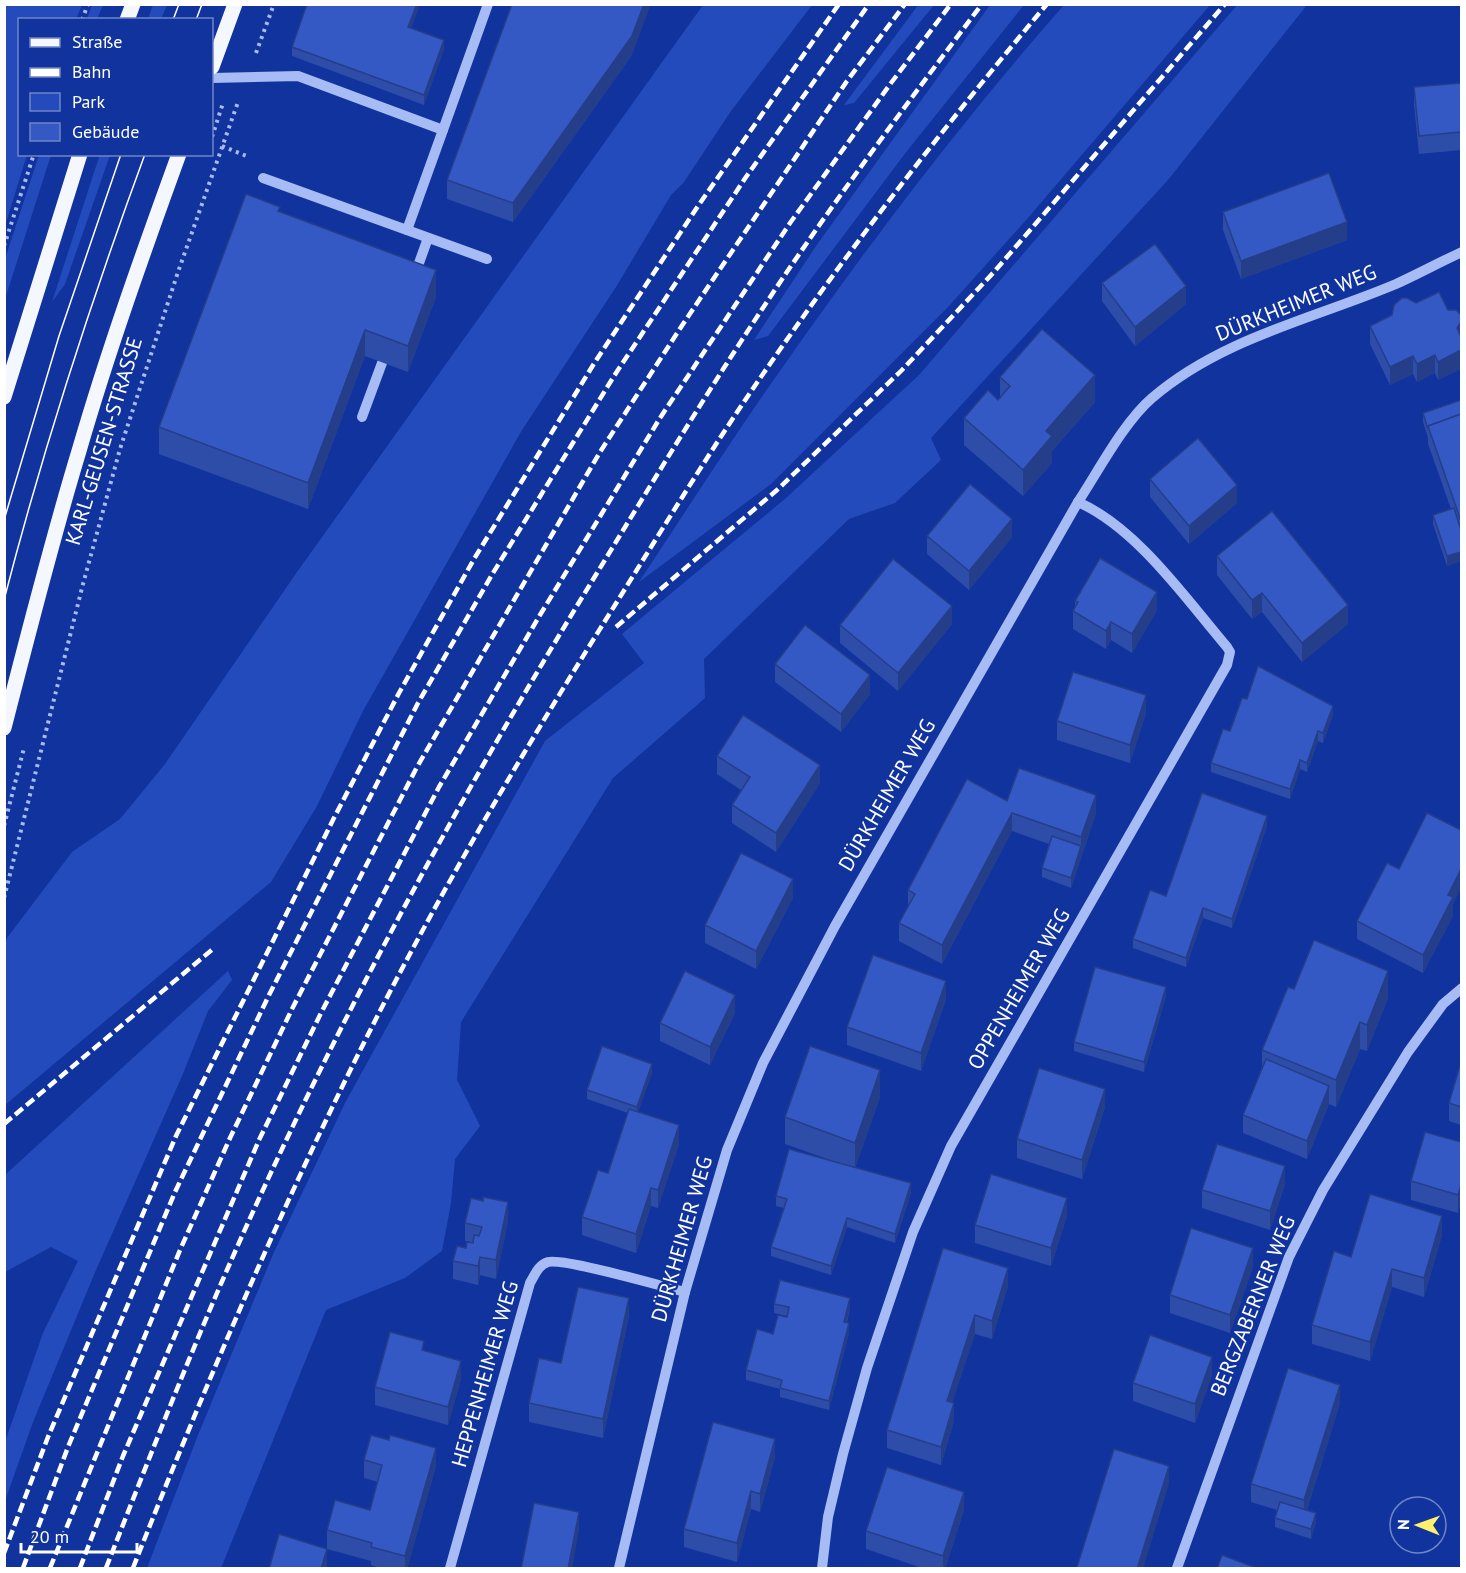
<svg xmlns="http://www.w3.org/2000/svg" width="1466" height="1573" font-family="'PT Sans',sans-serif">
  <rect width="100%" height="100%" fill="#11339e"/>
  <g fill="#244bbc">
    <polygon points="5,4 82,5 76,19 20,20 20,154 27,155 5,226"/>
    <polygon points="919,4 934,5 854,103 844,105"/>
    <polygon points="1238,4 1307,5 1168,180 931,438 941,460 895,503 849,519 704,659 705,698 613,778 461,1022 457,1080 480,1126 455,1159 451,1203 442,1251 405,1278 326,1310 221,1568 147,1568 198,1435 274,1252 346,1101 545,741 644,663 622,634 786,498 919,375"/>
    <polygon points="92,5 103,5 97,19 87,19"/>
    <polygon points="153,5 167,5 161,19 148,19"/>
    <polygon points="703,5 812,5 731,111 684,182 671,195 616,287 522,430 363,711 317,806 271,882 5,1105 4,949 7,938 72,852 120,819 165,764 297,572"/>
    <polygon points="990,5 1024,5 907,151 768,336 754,340 816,246"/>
    <path d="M1064 5H1210L1027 219 948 307 771 484 639 582C684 514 728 445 775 378 865 249 960 123 1064 5Z"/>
    <polygon points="100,154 110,155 65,284 52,302"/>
    <polygon points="39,155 51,155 5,299 5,259"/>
    <polygon points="228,971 232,980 208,1011 182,1076 96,1270 33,1422 5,1501 5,1442 43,1333 78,1261 51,1247 5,1272 5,1175"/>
  </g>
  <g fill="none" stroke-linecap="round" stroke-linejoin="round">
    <g stroke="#a7bbf5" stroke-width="4" stroke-dasharray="3 4.5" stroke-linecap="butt">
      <polyline points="82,20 88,4"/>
      <polyline points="256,53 274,4"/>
      <polyline points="212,137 223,103"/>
      <polyline points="222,146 249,157"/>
      <polyline points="4,246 34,154"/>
      <polyline points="4,826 24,748"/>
      <polyline points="4,898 83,584 120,449 178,272 238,102"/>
    </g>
    <g stroke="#a7bbf5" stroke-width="10">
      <polyline points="212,78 298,76 443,130 488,4"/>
      <polyline points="263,178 487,259"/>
      <polyline points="407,230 443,130"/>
      <polyline points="414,277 428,238"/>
      <polyline points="362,417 382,363"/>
      <path d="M450 1568 530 1283C535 1275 538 1265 548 1262 565 1258 661 1286 685 1292"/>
      <path d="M619 1568 685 1292 727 1150 763 1063 835 926 1078 502C1099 470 1124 422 1152 398 1222 338 1313 319 1396 284 1418 274 1440 262 1462 252"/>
      <path d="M822 1568 828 1517 843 1454 867 1368 913 1232 951 1146 1227 665 1230 652 1227 647C1186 599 1137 528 1078 502"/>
      <polyline points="1177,1568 1289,1257 1323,1190 1408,1052 1443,1004 1462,988"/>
    </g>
    <g stroke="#f5f7ff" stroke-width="15">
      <polyline points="127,20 133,4"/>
      <polyline points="212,67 235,4"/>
      <polyline points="4,397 80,154"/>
      <path d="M4 728C28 635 51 543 79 451 108 351 143 253 179 154"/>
    </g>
    <g stroke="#fff" stroke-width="1.5">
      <polyline points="173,20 179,4"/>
      <polyline points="196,20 202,4"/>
      <polyline points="4,520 59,336 121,154"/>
      <path d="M4 600C43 449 91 301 145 154"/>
    </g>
    <g stroke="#fff" stroke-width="4.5" stroke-dasharray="10 4.5" stroke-linecap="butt">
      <polyline points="616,627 777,490 902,370 994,272 1225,4"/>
      <polyline points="4,1124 214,948"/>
      <polyline points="4,1553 48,1437 176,1136 335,816 399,693 474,559 595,362 698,206 839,4"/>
      <polyline points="23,1568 68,1447 175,1192 269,995 418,703 493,573 614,376 746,177 869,4"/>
      <polyline points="50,1568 180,1250 230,1138 292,1009 417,767 600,452 683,324 847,81 905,4"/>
      <polyline points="80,1568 123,1456 259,1140 321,1013 439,787 540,615 660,418 790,223 891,83 951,4"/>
      <path d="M106 1568C141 1479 176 1389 214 1300 322 1048 454 806 597 573 666 460 735 346 811 237 866 158 924 81 982 4"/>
      <path d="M133 1568C208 1378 288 1191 381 1009 452 871 532 737 615 605 663 528 711 449 763 374 851 246 947 123 1047 4"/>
    </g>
  </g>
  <g fill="#2e4da9">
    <polygon points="307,4 420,4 411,28 444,49 424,105 292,56 292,47"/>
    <polygon points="632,55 513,222 447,199 447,180"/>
    <polygon points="1461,83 1461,150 1419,154 1414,105 1414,87"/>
    <polygon points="280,212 436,297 408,372 365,356 308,509 159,454 159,427"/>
    <polygon points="1223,212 1347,240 1241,279 1223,230"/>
    <polygon points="1102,283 1186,304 1135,346 1102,301"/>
    <polygon points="1416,303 1448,310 1461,322 1461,369 1438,380 1435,373 1417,382 1413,374 1390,385 1370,344 1370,326"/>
    <polygon points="1000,377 1095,402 1052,451 1052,463 1023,496 964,445 964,418 998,400 1000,398"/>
    <polygon points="1461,400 1461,561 1447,566 1433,524 1433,515 1451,509 1428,444 1428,438 1423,422 1423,413"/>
    <polygon points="1150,479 1237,503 1189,544 1150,497"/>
    <polygon points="927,536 1012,537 969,590 927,554"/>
    <polygon points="1217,556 1348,624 1302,662 1262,612 1252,619 1217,575"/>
    <polygon points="1075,601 1157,610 1132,653 1111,640 1106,649 1073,629 1073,611 1075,608"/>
    <polygon points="952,624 898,691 840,643 840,625"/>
    <polygon points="775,664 870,694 841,732 775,682"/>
    <polygon points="1247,699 1333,715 1323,743 1318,741 1307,772 1300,769 1290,799 1211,772 1211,763 1230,731"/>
    <polygon points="1146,713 1130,763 1057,740 1057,721"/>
    <polygon points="717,756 820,783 776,852 732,823 732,805 741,790 717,774"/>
    <polygon points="1007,801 1096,813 1071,888 1042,877 1042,868 1049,844 1012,831 942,964 899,941 899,923 908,906 908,890"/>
    <polygon points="1267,826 1232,928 1203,918 1186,967 1133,948 1133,939 1166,896"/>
    <polygon points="793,898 756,969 705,943 705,925"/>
    <polygon points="1453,904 1453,916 1423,973 1357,939 1357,921"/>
    <polygon points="1294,989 1388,998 1367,1051 1360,1049 1336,1107 1329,1104 1307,1159 1243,1133 1243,1115 1262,1067 1262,1050"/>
    <polygon points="1166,996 1144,1072 1074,1051 1074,1042"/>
    <polygon points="946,999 921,1071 847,1045 847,1027"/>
    <polygon points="735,1013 710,1065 660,1041 660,1023"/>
    <polygon points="1461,1062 1461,1125 1449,1121 1449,1103"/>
    <polygon points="652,1073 638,1112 679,1144 658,1208 651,1206 636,1253 582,1235 582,1217 608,1173 628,1113 587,1099 587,1090"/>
    <polygon points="880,1097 855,1168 911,1193 895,1243 847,1227 831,1275 771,1256 771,1247 784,1208 776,1206 776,1196 833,1161 785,1144 785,1117"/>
    <polygon points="1105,1107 1082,1179 1017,1158 1017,1139"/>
    <polygon points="1461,1142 1458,1213 1411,1200 1411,1181"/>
    <polygon points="1285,1184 1270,1230 1202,1208 1202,1190"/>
    <polygon points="1067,1216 1051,1266 975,1243 975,1225"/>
    <polygon points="508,1221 496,1279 480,1275 478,1285 453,1279 453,1261 471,1242 465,1241 465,1223"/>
    <polygon points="1442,1235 1424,1297 1392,1287 1370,1361 1312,1344 1312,1325 1351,1257"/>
    <polygon points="943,1248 1008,1286 992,1339 975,1334 952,1402 954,1421 941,1465 887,1448 887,1430"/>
    <polygon points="1253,1267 1230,1333 1170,1313 1170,1295"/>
    <polygon points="774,1304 850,1308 847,1323 849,1333 829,1410 780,1397 780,1389 746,1380 746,1370 773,1334 787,1317 787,1316 774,1313"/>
    <polygon points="629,1316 603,1438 529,1422 529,1403 561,1363"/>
    <polygon points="424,1351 461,1379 448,1425 375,1405 375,1387"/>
    <polygon points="1212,1375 1195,1423 1133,1401 1133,1383"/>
    <polygon points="1340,1403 1307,1510 1316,1522 1311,1539 1275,1527 1275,1518 1277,1510 1251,1502 1251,1484"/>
    <polygon points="775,1457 760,1512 751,1509 737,1562 684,1547 684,1529"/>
    <polygon points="364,1460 436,1466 407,1569 383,1569 371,1565 371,1561 327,1549 327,1530 370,1510 378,1482 364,1478"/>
    <polygon points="964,1510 945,1569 925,1569 866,1549 866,1531"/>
  </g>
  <g fill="#253e89">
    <polygon points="417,4 420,4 408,37 408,27"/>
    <polygon points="644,4 651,4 632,55 513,222 513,203"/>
    <polygon points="444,40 444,49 424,105 424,95"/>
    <polygon points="1347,222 1347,240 1241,279 1241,261"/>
    <polygon points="436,270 436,297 408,372 408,346"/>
    <polygon points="1186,286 1186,304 1135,346 1135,327"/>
    <polygon points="1461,322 1461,341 1457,328"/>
    <polygon points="365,330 365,356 308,509 308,483"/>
    <polygon points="1461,350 1461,369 1438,380 1438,362"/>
    <polygon points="1435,355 1435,373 1417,382 1417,364"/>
    <polygon points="1413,356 1413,374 1390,385 1390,367"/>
    <polygon points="1095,375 1095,402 1052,451 1052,463 1023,496 1023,470 1046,431"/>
    <polygon points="1237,485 1237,503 1189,544 1189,526"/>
    <polygon points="1012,519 1012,537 969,590 969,571"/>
    <polygon points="1461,552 1461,561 1447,566 1447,556"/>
    <polygon points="1157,592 1157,610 1132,653 1132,634"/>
    <polygon points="1262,593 1262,612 1252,619 1252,600"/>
    <polygon points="1348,605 1348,624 1302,662 1302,643"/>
    <polygon points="952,606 952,624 898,691 898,673"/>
    <polygon points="1111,622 1111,640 1106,649 1106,631"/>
    <polygon points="870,675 870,694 841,732 841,714"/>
    <polygon points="1146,695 1146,713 1130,763 1130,745"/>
    <polygon points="1333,706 1333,715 1323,743 1323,733"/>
    <polygon points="1318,731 1318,741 1307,772 1307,763"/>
    <polygon points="1300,760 1300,769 1290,799 1290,789"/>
    <polygon points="820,765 820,783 776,852 776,833"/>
    <polygon points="1096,795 1096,813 1071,888 1071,878 1081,846 1081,837"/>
    <polygon points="1012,813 1012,831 942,964 942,945"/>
    <polygon points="1267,816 1267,826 1232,928 1232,919"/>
    <polygon points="1461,869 1461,888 1453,904 1453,916 1423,973 1423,955 1448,895"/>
    <polygon points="793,879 793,898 756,969 756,951"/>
    <polygon points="1203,908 1203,918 1186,967 1186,958"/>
    <polygon points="1388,971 1388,998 1367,1051 1367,1025"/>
    <polygon points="946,981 946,999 921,1071 921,1053"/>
    <polygon points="1166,987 1166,996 1144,1072 1144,1062"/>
    <polygon points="735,995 735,1013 710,1065 710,1047"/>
    <polygon points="1360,1022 1360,1049 1336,1107 1336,1080"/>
    <polygon points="652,1064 652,1073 637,1116 637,1107"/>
    <polygon points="880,1070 880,1097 855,1169 855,1143"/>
    <polygon points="1329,1086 1329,1104 1307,1159 1307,1141"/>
    <polygon points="1105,1089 1105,1107 1082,1179 1082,1160"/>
    <polygon points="679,1125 679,1144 658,1208 658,1190"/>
    <polygon points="1285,1166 1285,1184 1270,1230 1270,1211"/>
    <polygon points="911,1183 911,1193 895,1243 895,1234"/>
    <polygon points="1461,1185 1461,1203 1458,1213 1458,1195"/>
    <polygon points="651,1188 651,1206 636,1253 636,1234"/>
    <polygon points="1067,1198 1067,1216 1051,1266 1051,1248"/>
    <polygon points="508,1202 508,1221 496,1279 496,1260"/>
    <polygon points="1442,1216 1442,1235 1424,1297 1424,1278"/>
    <polygon points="847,1218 847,1227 831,1275 831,1266"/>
    <polygon points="1253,1248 1253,1267 1230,1333 1230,1315"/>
    <polygon points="480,1257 480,1275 478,1285 478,1266"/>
    <polygon points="1008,1268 1008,1286 992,1339 992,1321"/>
    <polygon points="1392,1269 1392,1287 1370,1361 1370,1342"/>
    <polygon points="629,1298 629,1316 603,1438 603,1419"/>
    <polygon points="850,1298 850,1308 844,1331 844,1322"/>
    <polygon points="975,1315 975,1334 947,1419 947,1401"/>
    <polygon points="849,1323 849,1333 829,1410 829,1401"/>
    <polygon points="1212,1357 1212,1375 1195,1423 1195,1404"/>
    <polygon points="461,1361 461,1379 448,1425 448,1407"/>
    <polygon points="1340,1385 1340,1403 1304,1519 1304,1500"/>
    <polygon points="954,1403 954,1421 941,1465 941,1447"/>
    <polygon points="775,1439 775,1457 760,1512 760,1494"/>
    <polygon points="436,1448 436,1466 407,1569 405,1569 405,1556"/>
    <polygon points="1169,1466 1169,1484 1143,1569 1137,1569"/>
    <polygon points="751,1491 751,1509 737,1562 737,1543"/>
    <polygon points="964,1492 964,1510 945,1569 943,1569 943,1556"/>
    <polygon points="579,1512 579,1530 572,1569 568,1569"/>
    <polygon points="1316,1513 1316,1522 1311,1539 1311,1529"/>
    <polygon points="327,1549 327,1569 321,1569"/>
  </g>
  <g fill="#3559c4" stroke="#253e89" stroke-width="1.5">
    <polygon points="307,4 417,4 408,27 444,40 424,95 292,47"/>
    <polygon points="512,4 644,4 632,36 513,203 447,180"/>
    <polygon points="1461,83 1461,132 1419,136 1414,87"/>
    <polygon points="1329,173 1347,222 1241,261 1223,212"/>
    <polygon points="246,194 280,207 278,211 436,270 408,346 365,330 308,483 159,427"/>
    <polygon points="1155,244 1186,286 1135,327 1102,283"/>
    <polygon points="1439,292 1448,310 1456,310 1461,315 1461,322 1457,328 1461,337 1461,350 1438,362 1435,355 1417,364 1413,356 1390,367 1370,326 1392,315 1394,305 1402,298 1407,298 1416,303"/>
    <polygon points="1042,329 1095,375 1046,431 1052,436 1023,470 964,418 988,390 998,400 1010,386 1000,377"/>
    <polygon points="1461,400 1461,414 1428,426 1428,429 1423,413"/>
    <polygon points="1461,414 1461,521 1428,426"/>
    <polygon points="1198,438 1237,485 1189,526 1150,479"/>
    <polygon points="970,484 1012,519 969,571 927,536"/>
    <polygon points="1454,508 1461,530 1461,552 1447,556 1433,515"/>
    <polygon points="1272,511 1348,605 1302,643 1262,593 1252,600 1217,556"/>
    <polygon points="1100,558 1157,592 1132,634 1111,622 1106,631 1073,611 1078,602 1075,601"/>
    <polygon points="893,559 952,606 898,673 840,625"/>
    <polygon points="805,625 870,675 841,714 775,664"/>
    <polygon points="1258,666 1333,706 1323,733 1318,731 1307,763 1300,760 1290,789 1211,763 1223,729 1230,731 1242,698 1247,699"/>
    <polygon points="1073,672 1146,695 1130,745 1057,721"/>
    <polygon points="743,715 820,765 776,833 732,805 750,777 717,756"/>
    <polygon points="1019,768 1096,795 1081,837 1012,813 942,945 899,923 915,894 908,890 967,779 1007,801"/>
    <polygon points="1202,793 1267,816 1232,919 1203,908 1186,958 1133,939 1150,890 1166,896"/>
    <polygon points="1427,813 1461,830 1461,869 1448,895 1453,897 1423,955 1357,921 1387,863 1399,869"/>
    <polygon points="1052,836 1081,846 1071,878 1042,868"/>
    <polygon points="741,853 793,879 756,951 705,925"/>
    <polygon points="1314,940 1388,971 1367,1025 1360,1022 1336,1080 1262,1050 1288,987 1294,989"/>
    <polygon points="873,955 946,981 921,1053 847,1027"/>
    <polygon points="1095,967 1166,987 1144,1062 1074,1042"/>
    <polygon points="685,971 735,995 710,1047 660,1023"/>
    <polygon points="602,1046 652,1064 637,1107 587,1090"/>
    <polygon points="810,1046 880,1070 855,1143 785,1117"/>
    <polygon points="1266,1059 1329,1086 1307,1141 1243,1115"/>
    <polygon points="1461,1062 1461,1107 1449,1103"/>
    <polygon points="1039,1068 1105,1089 1082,1160 1017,1139"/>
    <polygon points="629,1109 679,1125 658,1190 651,1188 636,1234 582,1217 598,1170 608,1173"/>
    <polygon points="1425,1132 1461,1142 1461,1185 1458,1195 1411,1181"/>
    <polygon points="1217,1144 1285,1166 1270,1211 1202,1190"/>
    <polygon points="789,1149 911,1183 895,1234 847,1218 831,1266 771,1247 787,1199 776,1196"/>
    <polygon points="991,1174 1067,1198 1051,1248 975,1225"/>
    <polygon points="1370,1194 1442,1216 1424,1278 1392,1269 1370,1342 1312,1325 1334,1251 1351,1257"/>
    <polygon points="483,1197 508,1202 496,1260 480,1257 478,1266 453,1261 457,1246 466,1248 467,1242 473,1243 474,1235 479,1236 482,1227 465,1223 471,1198 483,1201"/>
    <polygon points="1191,1228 1253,1248 1230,1315 1170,1295"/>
    <polygon points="943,1248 1008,1268 992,1321 975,1315 947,1401 954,1403 941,1447 887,1430"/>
    <polygon points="780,1280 850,1298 844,1322 849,1323 829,1401 780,1388 782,1380 746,1370 757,1329 773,1334 778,1315 787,1317 789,1307 774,1304"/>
    <polygon points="578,1287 629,1298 603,1419 529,1403 539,1358 561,1363"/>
    <polygon points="390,1332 424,1341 422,1350 461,1361 448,1407 375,1387"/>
    <polygon points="1150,1335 1212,1357 1195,1404 1133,1383"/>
    <polygon points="1288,1368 1340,1385 1304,1500 1251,1484"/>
    <polygon points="713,1422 775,1439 760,1494 751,1491 737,1543 684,1529"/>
    <polygon points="371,1435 389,1440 390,1435 436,1448 405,1556 371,1547 372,1543 327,1530 335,1500 370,1510 382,1465 364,1460"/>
    <polygon points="1114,1449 1169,1466 1137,1569 1080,1569 1077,1567"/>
    <polygon points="887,1467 964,1492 943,1556 866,1531"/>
    <polygon points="1280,1502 1316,1513 1311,1529 1275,1518"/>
    <polygon points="534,1503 579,1512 568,1569 521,1569"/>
    <polygon points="279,1534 327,1549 321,1569 269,1569"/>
    <polygon points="1222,1555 1259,1569 1217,1569"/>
  </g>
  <g text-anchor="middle" stroke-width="4.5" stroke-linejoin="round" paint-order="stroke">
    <g font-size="21" fill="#fff" stroke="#11339e">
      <text transform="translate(1296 303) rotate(-22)" y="7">DÜRKHEIMER WEG</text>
      <text transform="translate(104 441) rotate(-73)" y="7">KARL-GEUSEN-STRASSE</text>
      <text transform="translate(887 795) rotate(-60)" y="7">DÜRKHEIMER WEG</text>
      <text transform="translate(1019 989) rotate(-60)" y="7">OPPENHEIMER WEG</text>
      <text transform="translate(682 1239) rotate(-74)" y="7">DÜRKHEIMER WEG</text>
      <text transform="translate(1253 1306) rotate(-68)" y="7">BERGZABERNER WEG</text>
      <text transform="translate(485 1374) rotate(-74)" y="7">HEPPENHEIMER WEG</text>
    </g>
  </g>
  <rect width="1466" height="1573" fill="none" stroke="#ffffff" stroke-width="12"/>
  <rect x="18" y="18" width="195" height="138" fill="#11339e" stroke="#7085c5" stroke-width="1.5"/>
  <rect x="30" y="38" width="30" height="9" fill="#f5f7ff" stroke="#7085c5" stroke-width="1.5"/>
  <text x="72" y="48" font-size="18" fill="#ffffff">Straße</text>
  <rect x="30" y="68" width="30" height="9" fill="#ffffff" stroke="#7085c5" stroke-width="1.5"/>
  <text x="72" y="78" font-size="18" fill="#ffffff">Bahn</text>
  <rect x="30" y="93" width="30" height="18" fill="#244bbc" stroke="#7085c5" stroke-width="1.5"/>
  <text x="72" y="108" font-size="18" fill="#ffffff">Park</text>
  <rect x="30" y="123" width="30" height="18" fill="#3559c4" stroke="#7085c5" stroke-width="1.5"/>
  <text x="72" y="138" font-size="18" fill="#ffffff">Gebäude</text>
  <g transform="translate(1418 1525) rotate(271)"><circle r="28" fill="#11339e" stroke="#7085c5" stroke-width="1.5"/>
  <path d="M0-4.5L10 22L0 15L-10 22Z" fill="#fff16b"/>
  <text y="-9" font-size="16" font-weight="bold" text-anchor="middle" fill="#ffffff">N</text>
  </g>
  <path d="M21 1543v9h116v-9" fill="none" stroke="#ffffff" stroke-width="3"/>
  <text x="30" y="1543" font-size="18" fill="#ffffff" stroke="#11339e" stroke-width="4.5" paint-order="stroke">20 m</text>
</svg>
